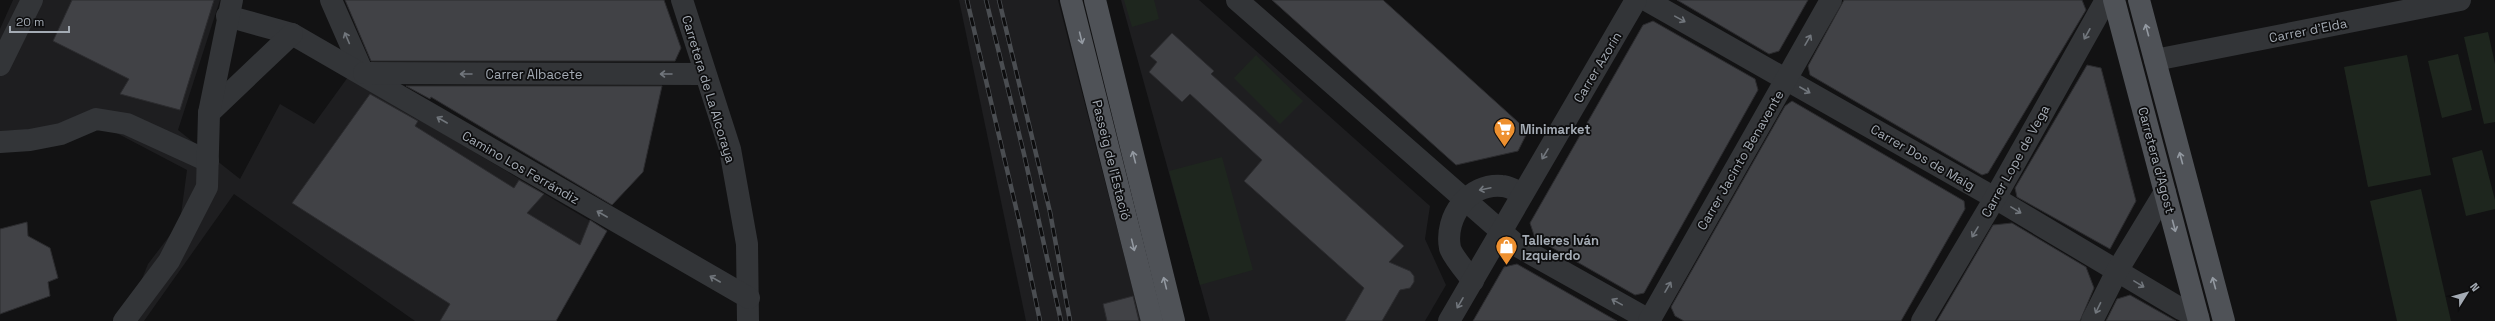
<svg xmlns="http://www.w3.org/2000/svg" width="2495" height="321" font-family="'Space Grotesk',sans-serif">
  <rect width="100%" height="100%" fill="#121213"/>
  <g fill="#1e1e20">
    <polygon points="13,0 220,0 178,130 240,179 280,104 314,124 348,77 607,231 556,321 415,321 234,194 144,321 125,321 148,264 180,222 187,170 107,128 0,131 0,29"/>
    <polygon points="959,0 1058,0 1141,321 1026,321"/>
    <polygon points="1121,0 1199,0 1430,206 1425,239 1446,285 1425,321 1210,321"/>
  </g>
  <g fill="#1e261e">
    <polygon points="1124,0 1154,0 1159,19 1132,27"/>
    <polygon points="2488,32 2495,64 2495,122 2484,124 2464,37"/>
    <polygon points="2458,54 2472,110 2442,118 2428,61"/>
    <polygon points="1256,55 1303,101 1280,124 1234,78"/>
    <polygon points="2407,55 2431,175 2368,187 2344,67"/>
    <polygon points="2482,150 2495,200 2495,209 2466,216 2452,158"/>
    <polygon points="1222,157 1253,270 1200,285 1169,171"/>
    <polygon points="2421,189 2451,321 2397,321 2370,201"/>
  </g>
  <g fill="#414246" stroke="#2c2c2f">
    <polygon points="72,0 214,0 180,110 120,94 129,79 53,41"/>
    <polygon points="345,0 664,0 681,48 675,61 371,61"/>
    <polygon points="1272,0 1383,0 1528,131 1518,151 1456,165"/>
    <polygon points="1677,0 1808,0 1779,51 1769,54"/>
    <polygon points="1844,0 2082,0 2086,10 1988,173 1982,175 1810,75 1808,66"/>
    <polygon points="1653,21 1755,79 1758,90 1644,293 1635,295 1535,238 1530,223 1643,25"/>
    <polygon points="1172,33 1214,71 1211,74 1404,246 1389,262 1410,271 1414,276 1414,282 1410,288 1400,290 1382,321 1345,321 1364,288 1244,181 1262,160 1190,94 1182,102 1149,72 1157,62 1150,56"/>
    <polygon points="2087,65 2101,68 2136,201 2110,249 2017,197 2015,188"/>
    <polygon points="406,86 662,86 643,172 612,205 431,97 430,99"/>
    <polygon points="370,94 418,121 415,126 514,188 519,180 544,194 527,213 580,245 590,220 607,231 556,321 440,321 450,304 292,203"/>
    <polygon points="1792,101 1964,201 1965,209 1901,321 1684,321 1675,316 1671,307 1785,106"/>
    <polygon points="27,222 28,236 50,248 58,278 48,282 50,296 0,314 0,229"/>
    <polygon points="2012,223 2086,267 2094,288 2080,321 1937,321 1993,225"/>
    <polygon points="1517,264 1617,321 1473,321 1504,267"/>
    <polygon points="2130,295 2176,321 2106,321 2117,299"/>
    <polygon points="1133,296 1139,321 1107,321 1103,304"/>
  </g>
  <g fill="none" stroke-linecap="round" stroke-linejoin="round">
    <g stroke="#333538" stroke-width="22">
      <polyline points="331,0 363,73"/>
      <polyline points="682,0 730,149 747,244 748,321"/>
      <polyline points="1237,0 1519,247 1651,321"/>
      <polyline points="1646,0 1995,198 2181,309 2198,317"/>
      <polyline points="227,16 292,34 749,298"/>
      <polyline points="2155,60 2460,0"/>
      <polyline points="0,65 32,0"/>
      <polyline points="364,73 705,74"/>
      <polyline points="209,113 292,34"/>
      <polyline points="0,142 30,140 61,134 96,119 127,124 208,161"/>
      <path d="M1473 281C1467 273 1452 256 1450 248 1444 217 1469 183 1502 186 1508 186 1516 191 1522 193"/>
      <polyline points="124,321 169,261 207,187 209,113 232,0"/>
      <polyline points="1449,321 1636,0"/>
      <polyline points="1649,321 1831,0"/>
      <polyline points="1922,321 1995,198 2106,0"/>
      <polyline points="2092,321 2117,271 2165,192"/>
    </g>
    <g stroke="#4f5257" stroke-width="22">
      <polyline points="1071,0 1152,321"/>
      <polyline points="1095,0 1174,321"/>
      <polyline points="2114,0 2199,321"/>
      <polyline points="2139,0 2224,321"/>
    </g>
    <defs>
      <g id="rail">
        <polyline points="967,0 1021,229 1040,321"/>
        <polyline points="986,0 1024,154 1061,321"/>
        <polyline points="999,0 1050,212 1070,321"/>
      </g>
    </defs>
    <use href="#rail" stroke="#4a4d51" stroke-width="4.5"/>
    <use href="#rail" stroke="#0d0d0e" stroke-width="3" stroke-dasharray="9" stroke-linecap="butt"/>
  </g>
  <defs><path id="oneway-shaft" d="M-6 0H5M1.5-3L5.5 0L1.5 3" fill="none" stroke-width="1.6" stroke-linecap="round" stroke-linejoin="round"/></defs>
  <g stroke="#71767c">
    <use href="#oneway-shaft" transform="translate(1680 19) rotate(29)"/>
    <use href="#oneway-shaft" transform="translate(2087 34) rotate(119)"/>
    <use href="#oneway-shaft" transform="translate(347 38) rotate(-113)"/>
    <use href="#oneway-shaft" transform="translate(1808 40) rotate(-60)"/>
    <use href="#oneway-shaft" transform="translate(466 74) rotate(-180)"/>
    <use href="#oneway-shaft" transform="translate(666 74) rotate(-180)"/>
    <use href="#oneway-shaft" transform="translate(1805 90) rotate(30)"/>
    <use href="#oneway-shaft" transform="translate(442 120) rotate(-150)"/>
    <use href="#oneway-shaft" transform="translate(1545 154) rotate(121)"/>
    <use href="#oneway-shaft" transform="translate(1485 189) rotate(168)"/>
    <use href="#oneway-shaft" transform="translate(2016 210) rotate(31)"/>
    <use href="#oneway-shaft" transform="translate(602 214) rotate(-150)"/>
    <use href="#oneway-shaft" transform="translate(1975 232) rotate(121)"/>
    <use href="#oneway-shaft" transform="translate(715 279) rotate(-150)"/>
    <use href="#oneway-shaft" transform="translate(2139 284) rotate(31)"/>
    <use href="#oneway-shaft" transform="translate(1668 287) rotate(-60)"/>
    <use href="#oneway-shaft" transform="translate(1617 302) rotate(-151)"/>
    <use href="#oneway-shaft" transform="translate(1460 303) rotate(120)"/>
    <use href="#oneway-shaft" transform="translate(2098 308) rotate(116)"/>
  </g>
  <g stroke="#9399a1">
    <use href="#oneway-shaft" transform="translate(2147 30) rotate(-105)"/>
    <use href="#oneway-shaft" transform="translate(1081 38) rotate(76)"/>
    <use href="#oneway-shaft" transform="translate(1134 157) rotate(-104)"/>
    <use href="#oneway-shaft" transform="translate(2181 158) rotate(-105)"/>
    <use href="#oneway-shaft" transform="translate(2174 226) rotate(75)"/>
    <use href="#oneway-shaft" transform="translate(1133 245) rotate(76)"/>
    <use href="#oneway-shaft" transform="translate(1165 283) rotate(-104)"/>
    <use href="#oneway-shaft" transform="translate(2214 283) rotate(-105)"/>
  </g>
  <defs>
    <symbol id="supermarket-pin" viewBox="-11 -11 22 30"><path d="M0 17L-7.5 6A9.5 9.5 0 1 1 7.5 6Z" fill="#ee902f" stroke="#0d0d0e"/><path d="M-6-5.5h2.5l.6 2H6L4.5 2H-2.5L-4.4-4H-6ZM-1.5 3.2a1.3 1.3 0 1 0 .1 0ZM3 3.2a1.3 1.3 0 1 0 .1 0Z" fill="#fff"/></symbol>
    <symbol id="shop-pin" viewBox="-11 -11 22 30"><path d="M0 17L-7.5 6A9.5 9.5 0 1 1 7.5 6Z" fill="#ee902f" stroke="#0d0d0e"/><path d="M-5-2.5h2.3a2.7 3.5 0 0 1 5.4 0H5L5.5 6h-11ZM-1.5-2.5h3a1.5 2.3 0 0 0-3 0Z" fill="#fff"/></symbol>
  </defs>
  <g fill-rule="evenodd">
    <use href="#supermarket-pin" x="1492" y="116" width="25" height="34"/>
    <use href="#shop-pin" x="1494" y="234" width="25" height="34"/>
  </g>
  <g text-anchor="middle" stroke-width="3.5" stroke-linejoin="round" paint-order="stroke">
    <g font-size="13" fill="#a4abb4" stroke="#0d0d0e">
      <text transform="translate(2308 30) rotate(-11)" y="5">Carrer d’Elda</text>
      <text transform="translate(1597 67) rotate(-59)" y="5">Carrer Azorín</text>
      <text x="534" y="79">Carrer Albacete</text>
      <text transform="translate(709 89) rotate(73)" y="5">Carretera de La Alcoraya</text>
      <text transform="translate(1923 157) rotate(30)" y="5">Carrer Dos de Maig</text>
      <text transform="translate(1112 160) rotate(76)" y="5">Passeig de l'Estació</text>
      <text transform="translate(1740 160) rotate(-60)" y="5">Carrer Jacinto Benavente</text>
      <text transform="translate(2157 160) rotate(75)" y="5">Carretera d'Agost</text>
      <text transform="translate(2015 161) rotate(-61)" y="5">Carrer Lope de Vega</text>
      <text transform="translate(521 167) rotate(30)" y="5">Camino Los Ferrándiz</text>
    </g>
    <g font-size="13" font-weight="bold" fill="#a4abb4" stroke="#0d0d0e" text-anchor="start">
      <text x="1520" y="134">Minimarket</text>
      <text x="1522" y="245">Talleres Iván<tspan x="1522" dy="15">Izquierdo</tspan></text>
    </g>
  </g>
  <g transform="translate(2467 293) rotate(53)" stroke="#0d0d0e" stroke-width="3" paint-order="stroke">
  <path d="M0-3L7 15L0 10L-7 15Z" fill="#a4abb4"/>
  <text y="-6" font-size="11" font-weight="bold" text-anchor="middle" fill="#a4abb4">N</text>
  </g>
  <path d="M10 26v6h59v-6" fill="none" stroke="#a4abb4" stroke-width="2"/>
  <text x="16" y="26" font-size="12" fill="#a4abb4" stroke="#0d0d0e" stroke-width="3" paint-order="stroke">20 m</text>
</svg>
